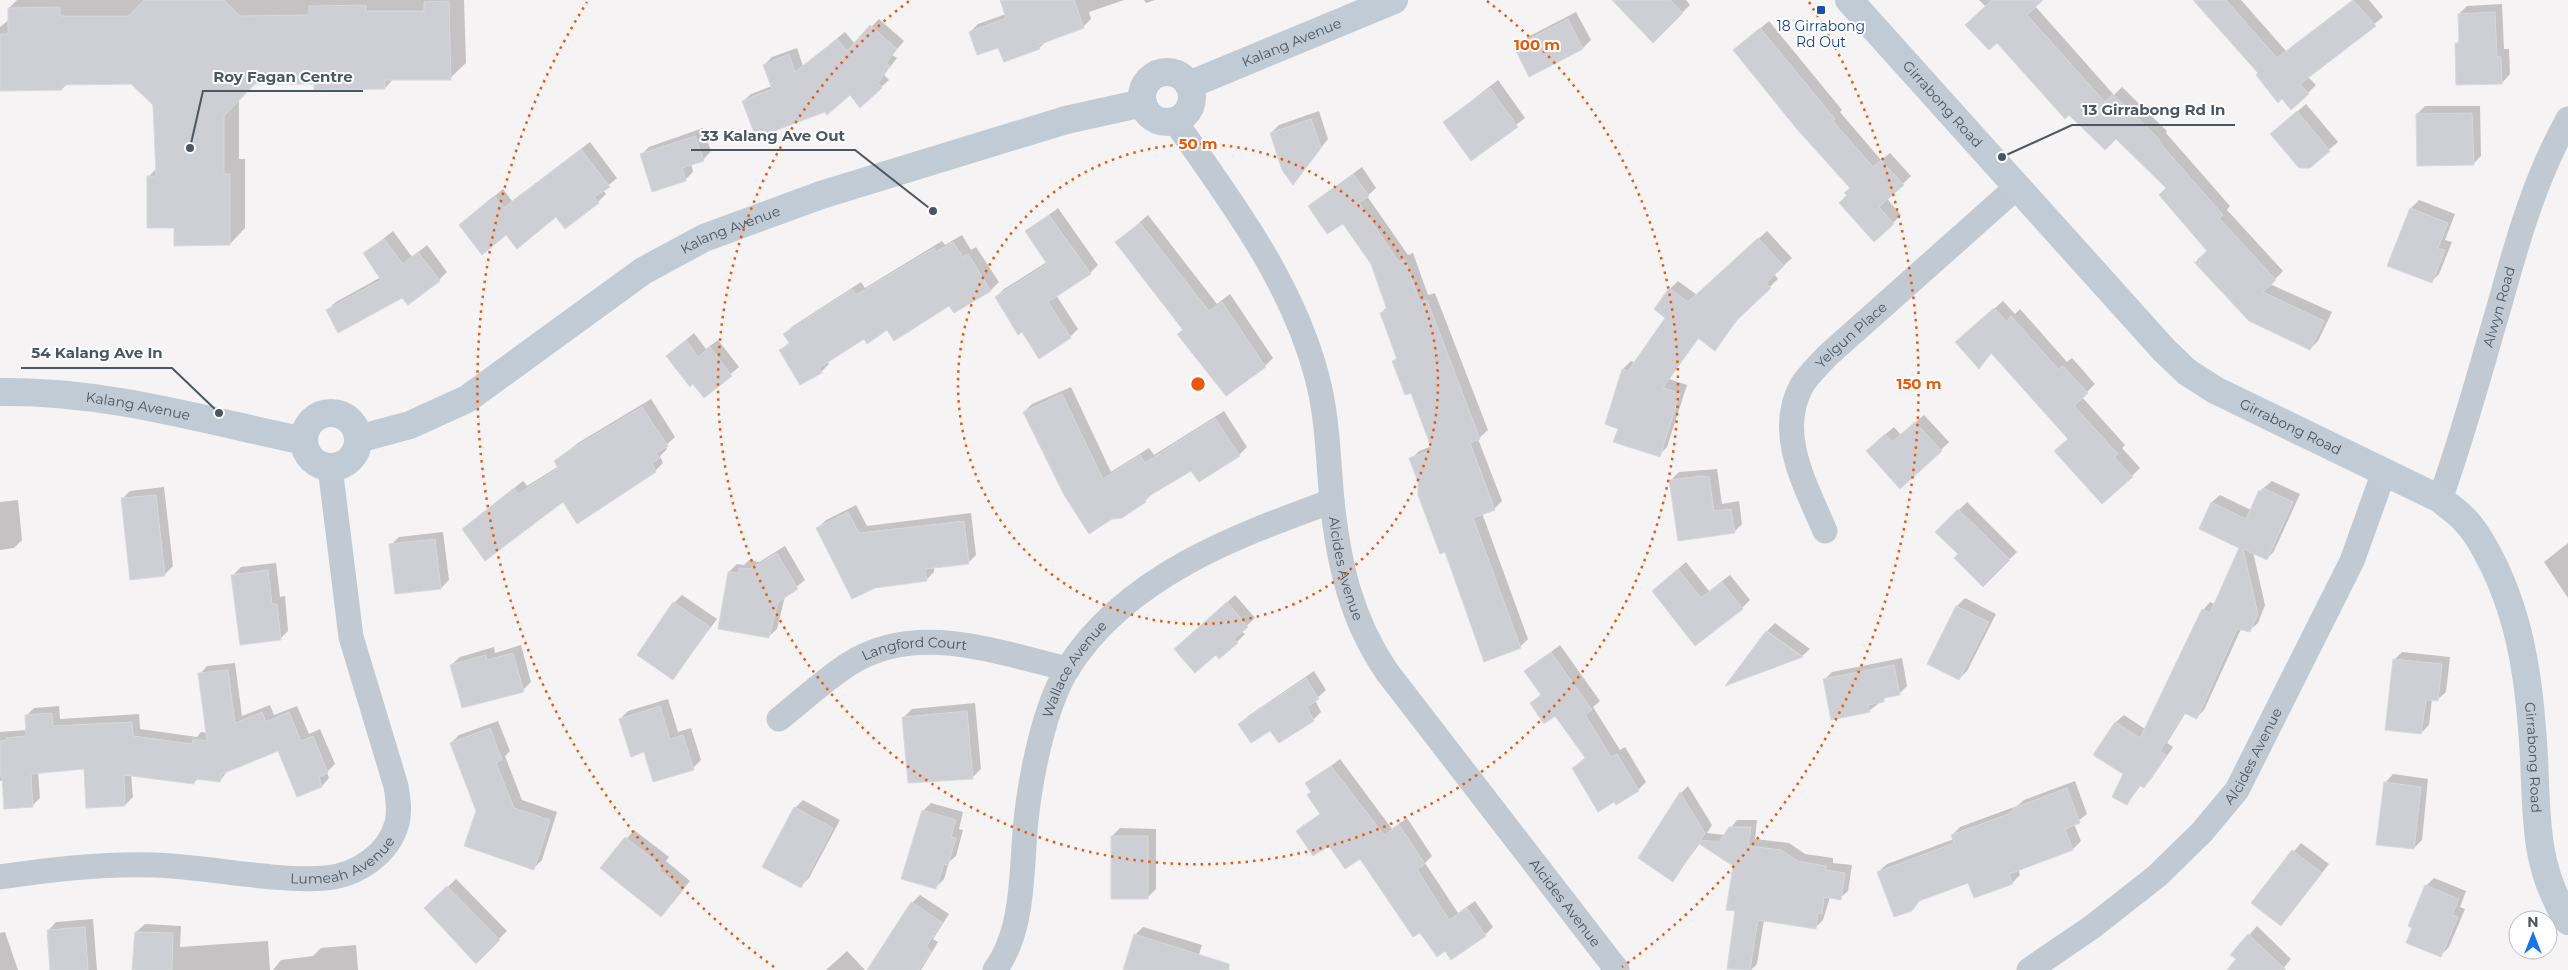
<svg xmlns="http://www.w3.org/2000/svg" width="2568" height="970" font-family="Montserrat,sans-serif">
  <rect width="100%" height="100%" fill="#f5f3f3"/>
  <g fill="#0003">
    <polygon points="17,0 464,0 466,63 450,78 394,78 385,88 315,83 255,83 239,99 239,159 245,159 245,228 230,244 175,227 148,177 157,168 155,105 132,83 67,84 62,89 0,89 0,27 9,20 9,8"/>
    <polygon points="1004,0 1124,0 1089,12 1091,19 1083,27 1048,40 1039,48 999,46 970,32 978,24 1006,14"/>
    <polygon points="1144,0 1155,0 1146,3"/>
    <polygon points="1613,0 1686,0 1690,5 1653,41"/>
    <polygon points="1979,0 2041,0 2035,6 2114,95 2122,87 2167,131 2166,133 2230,206 2227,210 2283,271 2270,284 2332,312 2318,341 2310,349 2250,320 2196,262 2208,251 2168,188"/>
    <polygon points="2195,0 2241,0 2286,51 2353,0 2369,0 2383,17 2308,77 2316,85 2308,93 2260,73"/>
    <polygon points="2502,4 2504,49 2509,49 2510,74 2502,83 2456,44 2460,40 2459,14 2467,6"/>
    <polygon points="1576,12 1591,40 1583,48 1530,75 1516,47 1524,39"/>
    <polygon points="879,19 904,41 892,55 897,58 884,75 889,80 860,106 850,94 825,111 743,101 751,94 772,86 764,65 772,57 797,48 803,66 845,32 855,44"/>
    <polygon points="1769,21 1842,110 1840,112 1881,160 1890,153 1911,176 1887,199 1901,215 1893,223 1848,195 1851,188 1735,50"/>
    <polygon points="1498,80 1525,118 1471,159 1444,122"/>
    <polygon points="2306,104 2338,142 2309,167 2280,126"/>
    <polygon points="2425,106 2480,106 2481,156 2473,164 2417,114"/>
    <polygon points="1319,111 1328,139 1293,183 1271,133 1279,125"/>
    <polygon points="703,128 711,151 703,160 691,163 693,172 685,180 641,155 649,147"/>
    <polygon points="590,142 617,178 603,190 606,194 598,202 556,215 460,225 503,189 512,201"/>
    <polygon points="1362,167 1376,188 1367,196 1408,255 1413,253 1428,295 1435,293 1488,430 1478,439 1502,501 1494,509 1482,513 1528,639 1520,647 1420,482 1411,459 1419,451 1432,446 1412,392 1394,361 1397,357 1381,313 1387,307 1373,264 1343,222 1309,206"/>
    <polygon points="2419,200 2455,214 2445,240 2452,242 2439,274 2431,282 2411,208"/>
    <polygon points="1058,208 1098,265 1090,273 1056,295 1078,329 1070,337 1022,330 996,297 1004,289 1047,262 1027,231"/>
    <polygon points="1148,215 1217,304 1230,294 1273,358 1265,366 1184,329 1117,242"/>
    <polygon points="393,231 412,257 427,245 447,272 439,280 403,296 327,310 336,302 381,277 365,253"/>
    <polygon points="1767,231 1792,258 1774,274 1778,279 1743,313 1715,349 1699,338 1669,379 1687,385 1667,447 1659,455 1623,369 1631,361 1635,363 1667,317 1670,289 1678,281 1697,295"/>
    <polygon points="962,235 971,250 976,247 999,282 991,290 954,312 950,304 864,338 827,361 829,364 821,372 781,350 790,342 785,334 793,326 861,282 865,288 942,241 945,245"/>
    <polygon points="2003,301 2015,314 2020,309 2067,362 2072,358 2095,384 2082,397 2125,445 2122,448 2140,468 2132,476 2069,438 1992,353 1980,367 1965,334"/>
    <polygon points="694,333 706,349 718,340 739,367 704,396 667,356"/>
    <polygon points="1071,387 1111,472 1149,448 1154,455 1224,411 1247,447 1239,455 1192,469 1153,493 1145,501 1065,494 1024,412 1032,404"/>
    <polygon points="651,399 675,437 665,446 667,449 660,456 663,463 655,471 463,529 523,481 527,486 559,466 556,461 578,443"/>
    <polygon points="1924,415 1949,442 1941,450 1875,443 1894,427 1901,435"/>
    <polygon points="1717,469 1722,504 1739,501 1742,524 1734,532 1671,480 1679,472"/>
    <polygon points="2272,481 2300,494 2274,551 2267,559 2253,552 2265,605 2258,623 2250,630 2241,629 2204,710 2197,717 2186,712 2167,743 2173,747 2151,779 2144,787 2141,785 2127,804 2124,774 2095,755 2116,722 2124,715 2145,729 2203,610 2210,602 2215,604 2241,547 2200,529 2212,502 2220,495 2251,510 2260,491"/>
    <polygon points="164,487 173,566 165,574 122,499 130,491"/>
    <polygon points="18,500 22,540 14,548 0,550 0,502"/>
    <polygon points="1967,502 2017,552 1983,585 1959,554 1937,532"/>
    <polygon points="856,505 867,526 971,513 976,555 968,563 934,567 934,572 926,580 818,528 826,520"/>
    <polygon points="443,532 449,580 441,588 391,545 399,537"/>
    <polygon points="2568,543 2568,598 2544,562"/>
    <polygon points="785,546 805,580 785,596 777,629 768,637 729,572 737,564 744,565 749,560 759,562"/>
    <polygon points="1686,562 1709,591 1730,575 1750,600 1742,608 1653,591"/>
    <polygon points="276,563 280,597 285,596 288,631 280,639 233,575 241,567"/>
    <polygon points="682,595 717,619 673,678 674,603"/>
    <polygon points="1235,595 1255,618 1241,631 1245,634 1237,642 1216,654 1184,641"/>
    <polygon points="1965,598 1996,614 1967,671 1959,679 1929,663 1957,606"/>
    <polygon points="1775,623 1810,649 1802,656 1767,631"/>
    <polygon points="521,645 531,682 523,690 451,665 460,657 494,647 495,653"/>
    <polygon points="1560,645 1600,701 1593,707 1620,750 1625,747 1646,782 1638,790 1573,768 1586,757 1556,714 1532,703 1542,694 1526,671"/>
    <polygon points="2402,652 2450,657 2446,692 2437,700 2432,699 2429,725 2421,733 2394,660"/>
    <polygon points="1902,658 1907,686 1899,694 1888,696 1869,711 1824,680 1832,672"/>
    <polygon points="235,663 242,716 270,705 274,715 297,706 309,734 320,729 335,764 327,772 329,778 322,786 298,796 279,750 228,770 220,781 199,778 193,783 131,775 133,797 125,805 85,768 38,772 40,798 32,806 4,780 0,781 0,732 27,730 26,716 34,708 59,706 60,719 139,714 140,729 197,737 201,732 207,733 200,674 207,666"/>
    <polygon points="1314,671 1326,690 1315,700 1321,712 1313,720 1271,729 1240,724 1248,716"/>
    <polygon points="668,699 678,732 691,728 701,760 693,768 645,751 620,719 628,711"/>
    <polygon points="975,703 981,769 973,777 904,717 912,709"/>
    <polygon points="498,721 510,751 505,756 522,800 557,812 542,860 534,868 477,811 451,743 459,735"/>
    <polygon points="1340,759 1392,829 1407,818 1432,856 1425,863 1458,913 1475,901 1493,927 1485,935 1446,950 1420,931 1361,857 1297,831 1304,824 1304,827 1326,812 1307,784"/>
    <polygon points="2393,774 2428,779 2422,840 2414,848 2385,783"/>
    <polygon points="2075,781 2087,814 2074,824 2081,841 2073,849 2018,869 2020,875 2012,883 1969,881 1921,899 1911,910 1878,872 1887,864 1954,839 1952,835 1960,827 2017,806 2024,800"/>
    <polygon points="1688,786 1712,825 1707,833 1725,835 1737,820 1757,820 1755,839 1789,843 1805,854 1833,858 1833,863 1852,865 1848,891 1840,898 1830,897 1823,920 1815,928 1764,920 1757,964 1751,970 1728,968 1736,910 1734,865 1700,843 1673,880 1639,858 1681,793"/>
    <polygon points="803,800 840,820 809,878 801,886 795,808"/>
    <polygon points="931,803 963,812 959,829 963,830 956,856 949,862 944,879 936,887 923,811"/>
    <polygon points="1120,828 1156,829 1156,889 1148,897 1112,836"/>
    <polygon points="634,830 669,857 666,861 690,881 661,916 601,868"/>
    <polygon points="2301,843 2329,864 2281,925 2252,903"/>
    <polygon points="2434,878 2466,891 2460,907 2465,909 2449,947 2441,955 2426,886"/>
    <polygon points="456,879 507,931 476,962 426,908"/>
    <polygon points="920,895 949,914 933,939 938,942 921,970 869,970 912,903"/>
    <polygon points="93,919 97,970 51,970 48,931 56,922"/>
    <polygon points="145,924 181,926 180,947 268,941 270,970 133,970 134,939 136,932"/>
    <polygon points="2257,926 2291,959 2282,970 2229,970 2238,959 2232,955"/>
    <polygon points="1143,927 1202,945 1194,970 1124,970 1135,935"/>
    <polygon points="5,932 18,970 0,970 0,933"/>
    <polygon points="356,945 358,970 273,970 281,960 313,956 321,948"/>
    <polygon points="847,951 865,970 826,970"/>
  </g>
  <g fill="#cdcfd5" stroke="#d7d9de">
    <polygon points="144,0 224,0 240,16 309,15 309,6 366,5 366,11 424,11 424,2 449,1 451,80 385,80 385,89 314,90 314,84 255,84 224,116 224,174 230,174 230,245 174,246 174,228 147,228 147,176 156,176 153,105 131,84 62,85 62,90 0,91 0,34 8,34 8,8 60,7 60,16 129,16"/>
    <polygon points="1000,0 1074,0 1084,28 1038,45 1040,49 1004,62 998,48 977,55 969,32 1006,18"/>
    <polygon points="1612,0 1670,0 1683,13 1653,43"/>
    <polygon points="1992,0 2043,0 2027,15 2105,102 2113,94 2160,140 2159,142 2223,215 2219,218 2276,280 2263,292 2324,321 2310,350 2249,321 2194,262 2201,264 2197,260 2207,251 2159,195 2166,188 2116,139 2105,150 2069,115 2065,119 1997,43 1989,50 1965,25"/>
    <polygon points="2193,0 2226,0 2277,58 2353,0 2376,26 2300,84 2309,94 2291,110 2282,99 2278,103 2256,75 2258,73"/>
    <polygon points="2495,12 2497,57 2501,57 2502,84 2456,85 2455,43 2459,43 2458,14"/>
    <polygon points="1568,19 1583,49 1529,77 1514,47"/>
    <polygon points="870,25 897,49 886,63 890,66 878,83 882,88 860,108 850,95 827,115 825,112 756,138 742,101 772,89 763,65 789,54 795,72 837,39 847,51"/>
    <polygon points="1760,28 1835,119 1833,121 1873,167 1881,160 1904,185 1879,207 1894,224 1874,242 1839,203 1847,195 1844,193 1850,188 1796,128 1733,50"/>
    <polygon points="1490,88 1518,127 1471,161 1443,122"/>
    <polygon points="2297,111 2330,151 2310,168 2299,168 2270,134"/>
    <polygon points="2472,113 2474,165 2417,166 2416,114"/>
    <polygon points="1311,119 1321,148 1293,185 1282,170 1270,133"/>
    <polygon points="695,136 704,161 682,168 686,181 652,192 640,154"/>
    <polygon points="581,149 610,187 594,197 599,203 565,229 556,217 517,249 506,235 482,255 459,225 494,196 504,208"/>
    <polygon points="1353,174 1369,196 1359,203 1399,262 1405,260 1420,302 1427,300 1480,439 1470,443 1495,510 1473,518 1521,648 1484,662 1445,552 1440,554 1418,495 1418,482 1409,458 1432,450 1411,393 1405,395 1392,361 1397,359 1380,313 1387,310 1371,264 1343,224 1327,234 1308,206"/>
    <polygon points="2410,208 2448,223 2438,248 2445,250 2432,283 2387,266"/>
    <polygon points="1049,215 1091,274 1048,302 1071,338 1039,359 1022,332 1018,335 995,297 1047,264 1025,231"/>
    <polygon points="1140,223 1209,311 1222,302 1266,367 1226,396 1177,334 1183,330 1115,242"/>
    <polygon points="1758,238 1784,266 1766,283 1771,288 1736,321 1715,351 1698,338 1663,388 1680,393 1660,457 1613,442 1618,429 1605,424 1622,369 1628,371 1665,318 1654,309 1669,288 1688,302"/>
    <polygon points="384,239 403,264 418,252 440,281 408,305 402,298 338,333 326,310 381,280 363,253"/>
    <polygon points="953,242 963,257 968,254 991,291 954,313 949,306 894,341 887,330 867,344 864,339 819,368 822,373 800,385 779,350 790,344 783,334 852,289 856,295 934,248 936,252"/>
    <polygon points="1994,308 2007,322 2011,316 2058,369 2063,366 2088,393 2074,406 2118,454 2114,457 2133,477 2102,504 2054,451 2068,439 1991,353 1979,369 1955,342"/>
    <polygon points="686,340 698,357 710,347 732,376 704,398 693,384 690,387 666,356"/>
    <polygon points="1062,394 1103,479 1140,455 1145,463 1215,418 1240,456 1199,482 1191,471 1144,499 1146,502 1122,518 1112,519 1089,534 1064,495 1023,412"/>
    <polygon points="642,407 668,446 656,453 660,458 652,463 656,472 577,524 563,502 485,561 462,529 514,488 518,494 558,468 554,461 568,451"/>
    <polygon points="1915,422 1942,451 1900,489 1866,451 1885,434 1892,442"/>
    <polygon points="1702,476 1709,477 1714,511 1731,509 1735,533 1678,541 1669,480"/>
    <polygon points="2263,488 2293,502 2267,560 2243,549 2258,614 2250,632 2237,629 2197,719 2184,713 2160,751 2166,755 2144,788 2139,785 2127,805 2112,797 2123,774 2093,755 2115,722 2140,738 2202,609 2210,613 2239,548 2199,529 2211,502 2246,519 2259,490 2261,492"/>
    <polygon points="156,495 165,576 130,580 121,498"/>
    <polygon points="1958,509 2010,560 1983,587 1954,558 1958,554 1935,532"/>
    <polygon points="848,512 859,533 964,521 969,564 925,569 927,581 875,588 852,599 816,528"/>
    <polygon points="435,539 441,589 395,594 389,544"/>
    <polygon points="777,553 798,589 778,602 769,638 718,629 728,572 739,573 739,568 750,569"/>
    <polygon points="1678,569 1701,598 1722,582 1743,609 1695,646 1652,591"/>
    <polygon points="268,570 272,604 277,604 281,640 240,645 231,575"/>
    <polygon points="673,602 710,627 673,680 637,655"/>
    <polygon points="1227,602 1248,627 1234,639 1238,643 1219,659 1216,655 1195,673 1174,649"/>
    <polygon points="1956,606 1989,622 1959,680 1927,664"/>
    <polygon points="1766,631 1803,657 1725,686"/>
    <polygon points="1551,652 1592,710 1585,715 1611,757 1617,754 1639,791 1616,805 1614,802 1598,812 1572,768 1586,759 1555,716 1544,724 1530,703 1541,695 1524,671"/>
    <polygon points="513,653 524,692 462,708 450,665 486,655 487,660"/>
    <polygon points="2393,659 2442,664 2438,701 2426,700 2421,734 2385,730"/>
    <polygon points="1894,665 1900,695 1884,698 1884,702 1868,705 1870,712 1831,720 1823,679"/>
    <polygon points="228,670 235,723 262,712 266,722 289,712 301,741 313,736 328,773 319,777 322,787 297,797 278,751 222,774 220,782 195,779 194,784 124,775 125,806 86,808 84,769 31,774 33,807 4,809 2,776 0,777 0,741 6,740 6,738 26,736 25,715 52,713 53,726 132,722 133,736 192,744 193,739 207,741 198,673"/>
    <polygon points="1306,678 1319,699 1307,707 1314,721 1279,743 1270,731 1251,743 1238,724"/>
    <polygon points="660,706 670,739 683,735 694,770 653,782 644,752 631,757 619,719"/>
    <polygon points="967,711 973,779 908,783 902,717"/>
    <polygon points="490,728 502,760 496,763 514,808 550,820 534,870 464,846 476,811 450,743"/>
    <polygon points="1331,766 1384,835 1399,825 1425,864 1417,869 1449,920 1467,908 1486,936 1451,960 1445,951 1437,957 1420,933 1413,937 1360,859 1345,869 1329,846 1313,856 1296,831 1320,814 1307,795 1311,792 1305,783"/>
    <polygon points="2384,782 2421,787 2414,849 2376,845"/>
    <polygon points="2067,788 2080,823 2065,829 2073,850 2009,874 2013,884 1974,898 1968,883 1919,901 1912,911 1894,917 1877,872 1954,843 1951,835 2011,813 2014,808"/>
    <polygon points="1680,792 1705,833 1700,840 1719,842 1729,827 1751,827 1748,846 1781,850 1798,861 1826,866 1826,870 1845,873 1841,900 1824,897 1822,914 1818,913 1816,929 1758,920 1750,970 1727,969 1735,911 1726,910 1733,866 1698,843 1673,882 1638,858"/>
    <polygon points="794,807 833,828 801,888 762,867"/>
    <polygon points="922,810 956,820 951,837 956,838 948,865 944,864 936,889 901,879"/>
    <rect x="1111" y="836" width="37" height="63"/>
    <polygon points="625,837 662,866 659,870 683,890 661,917 600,868"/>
    <polygon points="2292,850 2322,873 2281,926 2251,903"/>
    <polygon points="2425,885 2459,899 2452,915 2458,917 2441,957 2406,943 2412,928 2408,926"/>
    <polygon points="447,886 500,940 476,964 424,908"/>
    <polygon points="911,902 942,922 926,947 931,951 919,970 867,970"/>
    <polygon points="85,927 88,970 50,970 47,930"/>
    <polygon points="135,932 173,933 172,970 132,970"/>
    <polygon points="1134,934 1229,964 1229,970 1123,970"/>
    <polygon points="2248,934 2286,970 2227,970 2236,959 2230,955"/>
  </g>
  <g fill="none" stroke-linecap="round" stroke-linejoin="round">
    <g stroke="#c1cad2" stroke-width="25">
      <path id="s1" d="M1174 120C1230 200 1292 281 1317 377 1328 418 1328 460 1332 501 1339 565 1351 619 1387 672L1617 970"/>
      <path id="s2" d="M2440 499C2463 436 2480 371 2499 307 2517 242 2535 178 2568 119"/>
      <path id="s3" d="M1825 531C1806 486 1775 433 1802 385 1808 375 1819 365 1827 356L2018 186"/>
      <path id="s4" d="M779 719C802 701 824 680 849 664 916 621 996 652 1068 669"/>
      <path id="s5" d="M0 877C52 869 103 863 155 865 210 867 273 882 326 878 357 875 389 854 397 823 400 811 398 798 396 786L351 637 330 467"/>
      <path id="s6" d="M995 970C1025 929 1021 869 1026 820 1031 775 1044 707 1068 668 1126 576 1236 536 1332 501"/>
      <path id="s7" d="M2029 970 2092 927 2157 876 2202 832 2237 790 2352 561 2384 472"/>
    </g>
    <g stroke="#c1cbd6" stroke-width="28">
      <path id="s8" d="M1849 0 2164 350 2187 372 2215 390 2440 499C2447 505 2456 511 2463 518 2476 531 2484 547 2492 562 2523 624 2530 689 2534 757 2537 820 2534 866 2568 921"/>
      <circle cx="1167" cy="97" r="25"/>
      <path id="s9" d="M1189 85 1394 0"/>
      <path id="s10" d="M0 392C103 390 204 420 304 441"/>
      <circle cx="331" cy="440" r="27"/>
      <path id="s11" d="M358 439 410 425 467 399 643 271 704 238 821 195 1066 120 1143 103"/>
    </g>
  </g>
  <g fill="none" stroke="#e8590c" stroke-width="2.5" stroke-dasharray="2.5 5">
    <circle cx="1198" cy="384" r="240"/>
    <path d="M1487 1A480 480 0 1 1 909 1"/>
    <path d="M774 967A721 721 0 0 1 587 2M1809 2A721 721 0 0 1 1622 967"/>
  </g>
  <rect fill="#1a4fb4" stroke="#fff" stroke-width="2" x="1816" y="5" width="10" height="10" rx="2.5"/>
  <g text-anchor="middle" stroke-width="4" stroke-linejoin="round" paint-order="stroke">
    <g font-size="14" fill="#164399" stroke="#fff">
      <text x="1821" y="31">18 Girrabong<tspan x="1821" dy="16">Rd Out</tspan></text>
    </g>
    <g font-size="14" fill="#4a5661" stroke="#fff">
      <text dy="5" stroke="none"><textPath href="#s9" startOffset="111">Kalang Avenue</textPath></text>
      <text dy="5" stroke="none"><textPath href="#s8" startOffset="140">Girrabong Road</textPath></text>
      <text dy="5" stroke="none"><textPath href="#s11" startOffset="431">Kalang Avenue</textPath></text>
      <text dy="5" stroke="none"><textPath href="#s2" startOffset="201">Alwyn Road</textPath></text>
      <text dy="5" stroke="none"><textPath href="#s3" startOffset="224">Yelgun Place</textPath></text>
      <text dy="5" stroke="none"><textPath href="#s10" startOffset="139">Kalang Avenue</textPath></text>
      <text dy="5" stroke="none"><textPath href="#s8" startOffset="620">Girrabong Road</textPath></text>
      <text dy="5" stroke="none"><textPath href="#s1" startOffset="490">Alcides Avenue</textPath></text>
      <text dy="5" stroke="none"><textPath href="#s4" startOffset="158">Langford Court</textPath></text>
      <text dy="5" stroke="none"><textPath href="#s6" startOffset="316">Wallace Avenue</textPath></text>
      <text dy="5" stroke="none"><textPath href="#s7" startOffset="314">Alcides Avenue</textPath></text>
      <text dy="5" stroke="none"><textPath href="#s8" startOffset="1070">Girrabong Road</textPath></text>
      <text dy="5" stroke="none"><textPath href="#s5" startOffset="349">Lumeah Avenue</textPath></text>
      <text dy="5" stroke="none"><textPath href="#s1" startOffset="894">Alcides Avenue</textPath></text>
    </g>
  </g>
  <circle cx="1198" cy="384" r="8" fill="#e8590c" stroke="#fff" stroke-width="2.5"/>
  <g font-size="15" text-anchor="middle" font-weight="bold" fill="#e8590c" stroke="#fff" stroke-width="4" stroke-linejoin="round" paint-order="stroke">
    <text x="1537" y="50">100 m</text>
    <text x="1198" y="149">50 m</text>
    <text x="1919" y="389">150 m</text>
  </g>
  <path fill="none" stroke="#4a5661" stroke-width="2" d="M190 148L203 91H363M2002 157L2072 125H2235M933 211L855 150H691M219 413L172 368H21"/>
  <g fill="#4a5661" stroke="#fff" stroke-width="2">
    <circle cx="190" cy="148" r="5"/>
    <circle cx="2002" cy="157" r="5"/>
    <circle cx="933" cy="211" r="5"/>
    <circle cx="219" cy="413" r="5"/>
  </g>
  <g font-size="15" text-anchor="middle" font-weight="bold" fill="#4a5661" stroke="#fff" stroke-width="4" stroke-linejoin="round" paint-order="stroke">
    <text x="283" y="82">Roy Fagan Centre</text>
    <text x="2154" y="115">13 Girrabong Rd In</text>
    <text x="773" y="141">33 Kalang Ave Out</text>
    <text x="97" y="358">54 Kalang Ave In</text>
  </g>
  <g transform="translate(2533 935)"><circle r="24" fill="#ffffff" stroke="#b7bbc0"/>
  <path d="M0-4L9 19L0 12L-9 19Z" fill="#1a73e8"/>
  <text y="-8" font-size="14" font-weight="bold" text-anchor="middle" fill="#4a5661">N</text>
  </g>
</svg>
